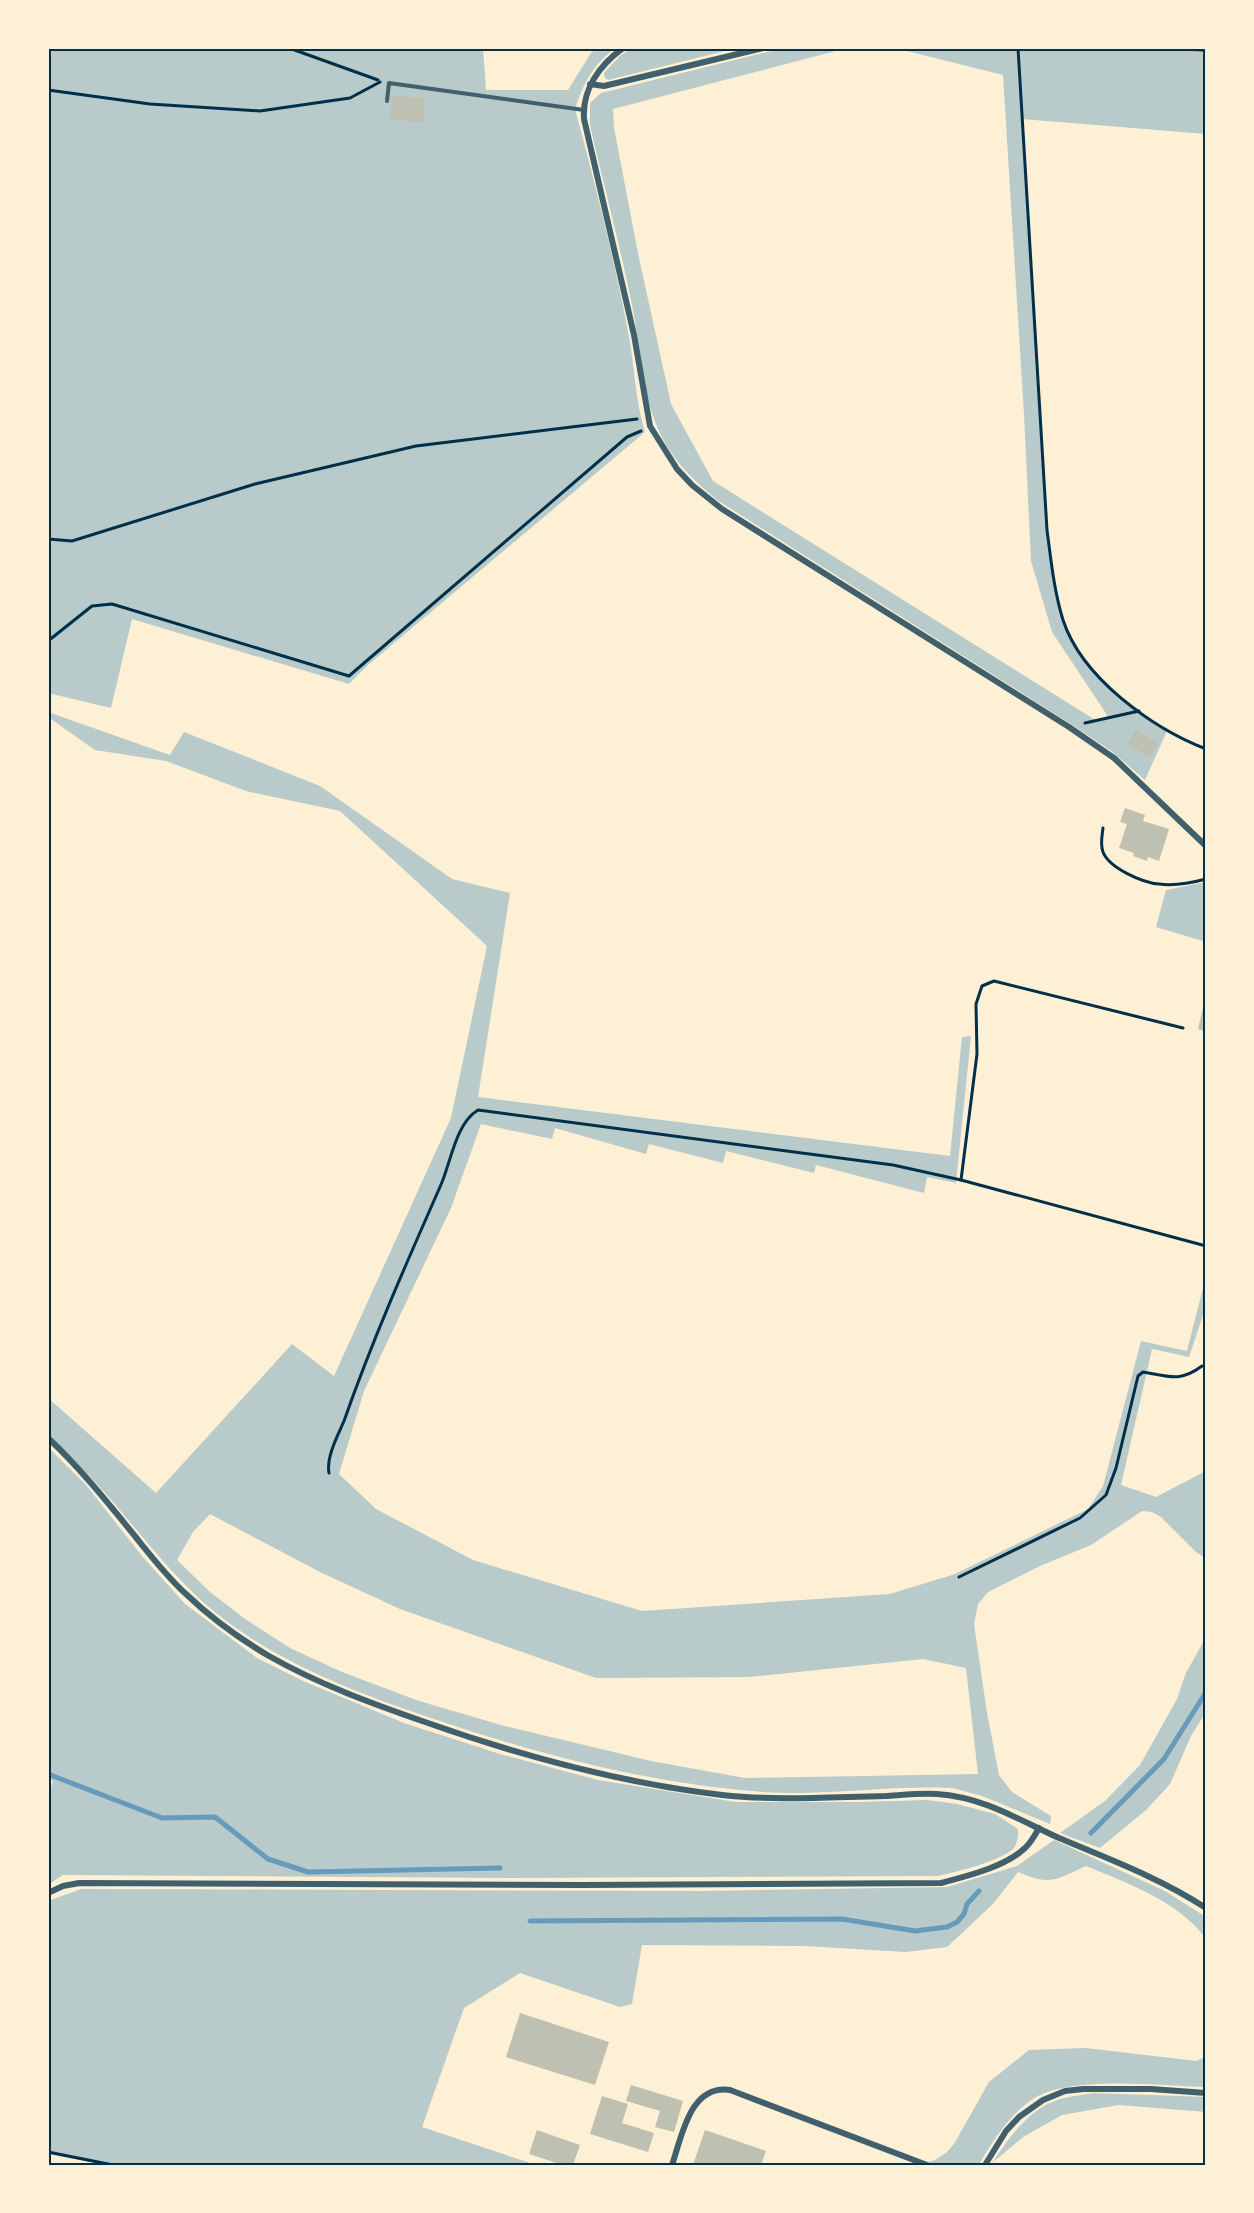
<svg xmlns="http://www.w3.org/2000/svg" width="1254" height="2213" font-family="Arial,sans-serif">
  <rect width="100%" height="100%" fill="#fdf0d5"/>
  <g fill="#b9caca" fill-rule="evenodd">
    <path d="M48 48H483L486 90H568L591 53 597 48H615C593 65 584 82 575 109 595 184 615 260 629 337 635 369 635 401 645 432L368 665 349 684 132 619 111 708 48 693Z"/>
    <polygon points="631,48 737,48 608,80 605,78 604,73 620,56"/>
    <path d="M783 48H847L613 109 614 128 639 258 671 404 713 481 1097 721 1109 718 1052 632 1031 561 1024 415 1003 75 895 48H1156L1206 52V134L1022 119 1041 448 1051 563 1064 622 1079 651 1094 670 1113 690 1167 731 1145 780 1110 750 1074 726 717 500C697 483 678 466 665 443 642 402 641 350 632 305 620 245 604 186 590 126V103L601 93Z"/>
    <path d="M48 712 170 755 184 732 320 786 452 879 510 893 478 1097 950 1156 962 1037 971 1036 956 1183 927 1177 924 1193 816 1165 814 1173 726 1151 723 1163 649 1144 646 1154 555 1128 552 1139 481 1124 451 1208 364 1391 339 1474 376 1509 473 1560 642 1611 890 1594 955 1574 1088 1509 1103 1486 1141 1341 1187 1351 1206 1276V1306L1189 1357 1152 1349 1121 1485 1156 1497 1206 1471V1559L1195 1551 1161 1517 1152 1512 1142 1511 1091 1545 1040 1566 988 1592 978 1604 974 1624 987 1713 999 1775 1012 1792 1051 1816 1050 1824 982 1796 952 1788C889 1785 826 1796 763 1792 653 1784 544 1756 440 1721 362 1695 281 1665 216 1613 169 1575 136 1526 95 1482 80 1466 64 1451 48 1435V1398L156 1493 292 1344 334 1376 451 1118 487 946 340 811 246 791 166 761 95 750 48 717ZM210 1514 322 1573 400 1609 596 1678 750 1677 923 1659 966 1668 978 1774 745 1778 651 1761 501 1725 419 1701 342 1672 290 1648 245 1619 210 1592 177 1560 193 1532Z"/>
    <polygon points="1206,882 1206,942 1156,927 1166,890"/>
    <path d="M48 1447 86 1485 142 1556 185 1604 257 1658 303 1681 404 1723 500 1754 598 1780 736 1802H860L927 1800 957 1804 995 1814 1018 1829C1018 1836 1018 1842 1014 1848 1004 1860 953 1873 938 1876L513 1878 63 1875 48 1885V1797L53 1781 48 1779Z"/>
    <polygon points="1206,1637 1206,1712 1191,1736 1170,1784 1146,1810 1100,1848 1060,1833 1105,1801 1140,1765 1177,1699 1186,1673"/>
    <path d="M1054 1840 1165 1891 1206 1917V1938C1176 1900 1129 1884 1086 1866 1055 1880 1051 1886 1018 1872L993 1904 947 1947 906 1952 804 1946 642 1945 632 2004 620 2007 520 1973 464 2008 422 2127 536 2165H105L48 2154V1901L81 1889 702 1891 947 1887 1017 1866Z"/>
    <path d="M1086 2048 1196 2061 1206 2057V2087C1161 2086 1066 2074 1030 2101 1008 2117 992 2142 979 2165L922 2164 935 2160 946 2153 954 2144 989 2082 1029 2050Z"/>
    <path d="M1093 2093 1206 2097V2112L1119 2105 1062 2115 1023 2137 992 2163C1010 2137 1028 2109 1060 2099 1071 2096 1083 2095 1093 2093Z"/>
  </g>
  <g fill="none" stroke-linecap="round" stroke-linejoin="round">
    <g stroke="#669bbc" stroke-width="5">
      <polyline points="48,1774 162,1818 215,1817 268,1859 308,1872 500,1868"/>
      <polyline points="1091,1833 1164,1759 1206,1692"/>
      <polyline points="530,1921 842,1919 915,1931 947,1927 957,1922 964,1914 967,1904 979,1891"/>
    </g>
  </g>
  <g fill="#bec0b2">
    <polygon points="392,95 425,99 423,123 390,119"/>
    <polygon points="1136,730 1158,743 1150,758 1128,744"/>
    <polygon points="1125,808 1145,815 1143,821 1169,829 1159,861 1148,857 1147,861 1133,856 1134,853 1119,848 1127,824 1120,822"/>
    <polygon points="1205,999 1206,1000 1206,1031 1198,1029"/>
    <polygon points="520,2013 609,2042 595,2085 506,2057"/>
    <polygon points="631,2085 683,2101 674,2132 655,2127 660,2111 626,2101"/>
    <polygon points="602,2096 628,2104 622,2123 654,2133 648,2152 590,2134"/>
    <polygon points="537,2130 580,2145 573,2165 563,2165 529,2154"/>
    <polygon points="705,2130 766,2151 761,2165 693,2165"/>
  </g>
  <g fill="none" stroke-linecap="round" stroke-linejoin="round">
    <g stroke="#003049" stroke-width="3">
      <polyline points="289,48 378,80"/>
      <path d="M1018 48 1047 530C1051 560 1054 591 1063 620 1082 678 1152 728 1206 749"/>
      <polyline points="48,90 150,104 260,111 350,98 380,82"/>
      <polyline points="48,539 72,541 255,484 416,446 637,419"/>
      <polyline points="48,641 92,606 112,604 349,676 627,437 641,431"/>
      <polyline points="1085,723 1139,711"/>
      <path d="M1103 828C1102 837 1100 844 1103 852 1109 868 1143 883 1159 884 1174 886 1191 883 1206 879"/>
      <polyline points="961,1180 977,1054 976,1004 982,986 994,981 1183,1028"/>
      <path d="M329 1473C326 1457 338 1435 344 1421 372 1341 406 1264 440 1187 451 1163 455 1124 478 1110L893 1165 961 1180 1206 1246"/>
      <path d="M959 1577 1080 1518 1106 1495 1116 1468 1138 1376 1143 1372C1168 1376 1179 1383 1202 1366"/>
      <polyline points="48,2152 113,2165"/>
    </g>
    <polyline stroke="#3f606c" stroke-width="4" points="387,101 389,83 584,110"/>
    <g stroke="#3f606c" stroke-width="6">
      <path d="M623 48C600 65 582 89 584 119L634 335 650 426 677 469 692 485 722 509 1069 727 1114 758 1206 846"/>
      <polyline points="1191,48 1206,49"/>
      <polyline points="590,84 604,86 763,48"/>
      <path d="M48 1438C78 1466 104 1498 130 1530 148 1552 165 1575 186 1594 211 1618 240 1639 269 1656 318 1684 373 1704 425 1722 521 1756 621 1783 722 1795 776 1801 831 1797 885 1796 902 1795 920 1793 937 1794 983 1797 1019 1820 1059 1838 1109 1859 1160 1878 1206 1908"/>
      <path d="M48 1893 63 1886 79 1883 582 1885 941 1883C967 1876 1005 1867 1025 1848 1031 1843 1035 1835 1039 1828"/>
      <path d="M672 2165C682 2136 690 2084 730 2090L927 2165"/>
      <polyline points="985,2165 1006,2131 1019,2117 1043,2100 1065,2091 1083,2089 1151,2089 1206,2093"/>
    </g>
  </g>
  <rect width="1254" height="2213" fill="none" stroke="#fdf0d5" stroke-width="99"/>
  <rect x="50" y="50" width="1154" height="2114" fill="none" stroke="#003049" stroke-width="2"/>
</svg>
